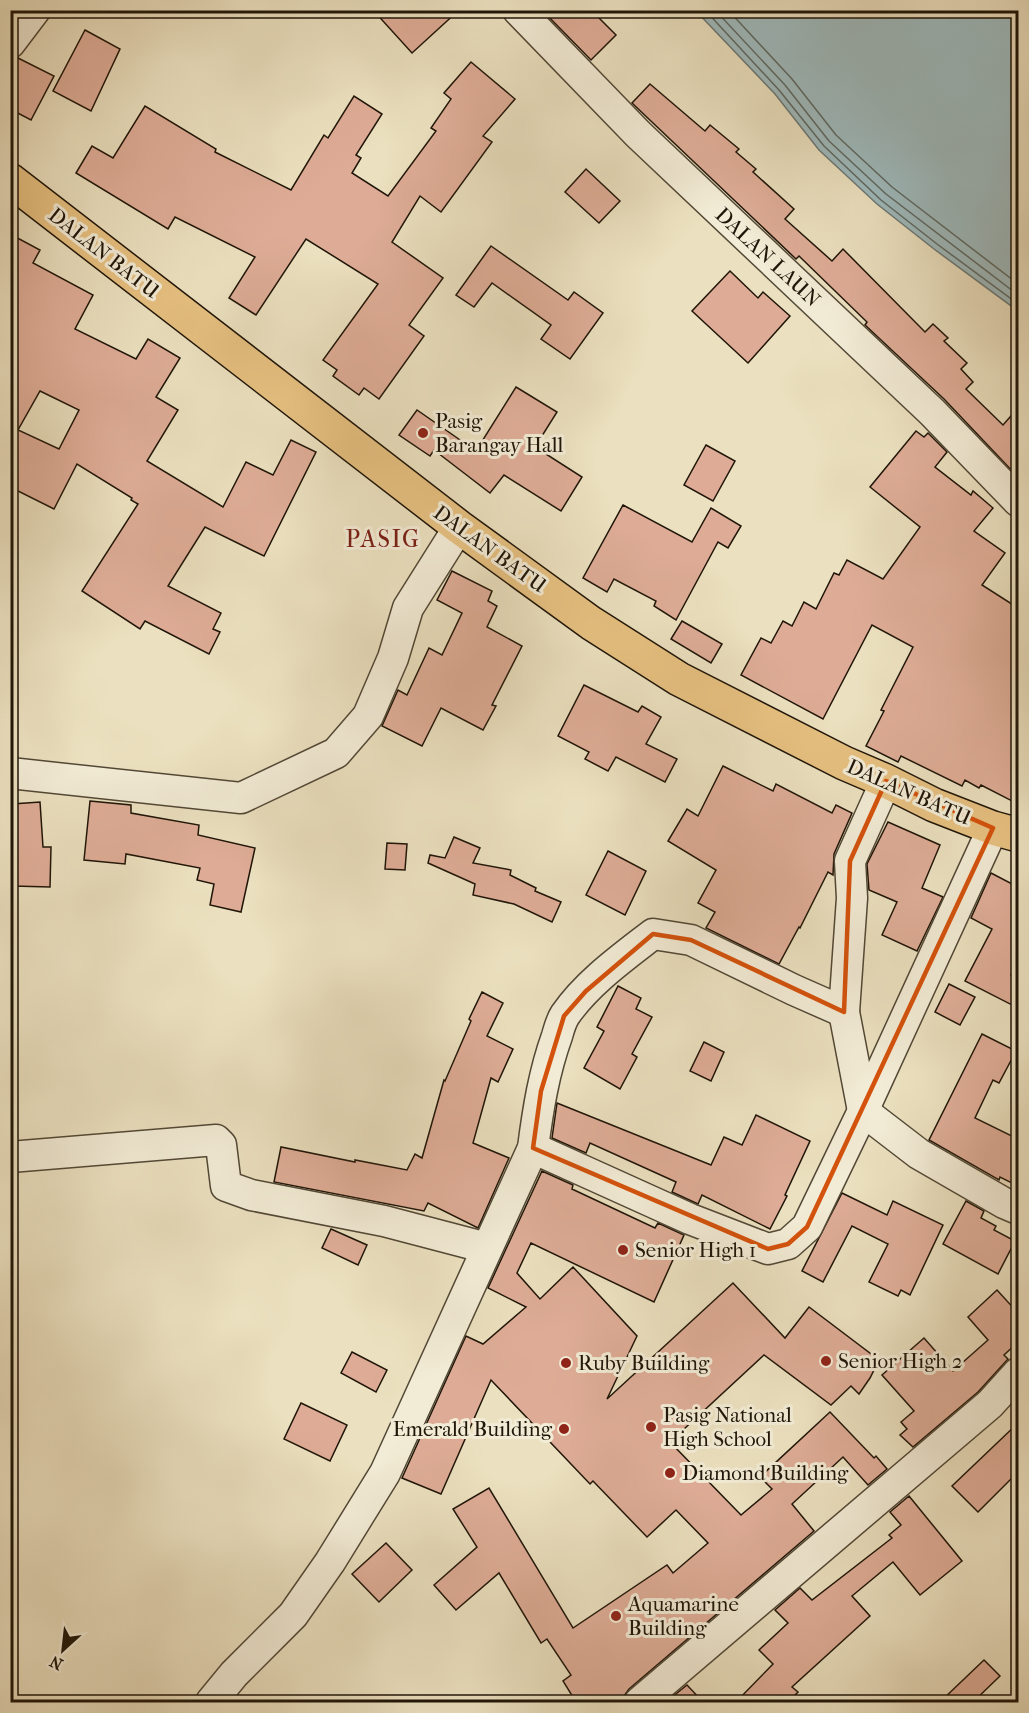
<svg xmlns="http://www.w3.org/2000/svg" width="1029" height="1713" font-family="'IM FELL French Canon',serif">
  <rect width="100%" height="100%" fill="#ebe0bf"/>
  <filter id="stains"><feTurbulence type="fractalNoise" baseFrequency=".00333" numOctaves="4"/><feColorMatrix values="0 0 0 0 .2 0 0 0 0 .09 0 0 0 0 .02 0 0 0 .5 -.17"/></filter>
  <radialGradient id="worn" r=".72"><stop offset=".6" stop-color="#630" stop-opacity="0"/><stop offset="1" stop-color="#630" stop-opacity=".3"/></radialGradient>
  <polygon fill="#9ebabd" stroke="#6b7875" stroke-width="1.5" points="696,11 1018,11 1018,311 934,249 877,204 819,150 775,94"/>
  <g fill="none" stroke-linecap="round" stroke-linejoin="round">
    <g stroke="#5e6862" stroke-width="1.5">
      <polyline points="705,10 779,90 824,146 881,200 937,244 1018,304"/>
      <polyline points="715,10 785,85 829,141 886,194 1018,295"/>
      <polyline points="728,10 792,79 836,135 892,187 1018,284"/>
    </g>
  </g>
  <g fill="#deac96" stroke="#1f1508" stroke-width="1.5" fill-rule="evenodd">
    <polygon points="373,10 459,10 412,53"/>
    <polygon points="542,10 591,10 616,35 591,60"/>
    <polygon points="85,30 120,49 91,111 53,91"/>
    <polygon points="18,58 54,76 31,120 10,109 10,60"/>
    <polygon points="471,62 515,99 483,136 492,142 441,212 420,196 392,242 443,278 409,325 424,336 379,399 364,388 359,395 333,376 337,370 323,360 378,284 306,239 256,315 229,298 255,257 175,217 168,229 76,173 92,146 113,158 145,106 216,149 215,152 291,190 324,135 328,138 354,96 382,114 356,155 361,158 352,173 388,196 436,131 431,128 451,99 444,93"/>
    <polygon points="650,84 705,131 710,125 739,149 736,152 756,169 753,172 794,209 785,219 832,261 843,249 925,332 933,324 948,338 944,341 967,363 961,369 973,382 966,389 1003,425 1018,408 1018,477 944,399 865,325 867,322 799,256 796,259 632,103"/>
    <polygon points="586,169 620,201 599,223 565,192"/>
    <path d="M10 234 40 250 33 263 93 295 75 329 136 359 148 339 180 358 156 397 178 410 147 461 223 507 246 462 273 475 291 440 316 452 264 556 205 527 168 586 221 613 213 629 220 632 209 654 145 621 140 629 82 591 138 504 131 500 132 498 77 464 54 509 10 487ZM40 391 79 410 59 449 18 430Z"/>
    <polygon points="491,246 568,300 574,292 603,313 570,359 541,339 551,325 492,283 474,307 456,295"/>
    <polygon points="730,271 758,298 763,292 790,316 748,363 692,311"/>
    <polygon points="516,387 557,412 535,447 582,477 561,511 504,475 490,493 434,450 430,456 399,435 417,410 476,451"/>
    <polygon points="916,431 924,437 928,433 947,452 935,467 971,495 973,491 993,508 974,531 1005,553 982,585 1018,608 1018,804 981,785 979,788 965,780 962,786 901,756 898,762 866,746 884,711 881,710 913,647 872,625 823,719 741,675 761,638 771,643 783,621 792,626 804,602 816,609 834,573 839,575 847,560 883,579 920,527 870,487"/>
    <polygon points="706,445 735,461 713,501 684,485"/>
    <polygon points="623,505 692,542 711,508 741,526 728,548 718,542 676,620 654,606 656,601 614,579 607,592 583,578"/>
    <polygon points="452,571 492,591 488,601 497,606 487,627 522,646 492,705 496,706 483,730 441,708 422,746 382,726 398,690 407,695 429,648 442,655 462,613 437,600"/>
    <polygon points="682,621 722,644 711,663 671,639"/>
    <polygon points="584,685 638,712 642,706 661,717 646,744 677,759 665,782 616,757 608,771 585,759 589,752 558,736"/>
    <polygon points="723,766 773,791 776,784 832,813 836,805 852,813 834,854 833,875 828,872 800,928 799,927 779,964 706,928 715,912 698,903 716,870 668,841 687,809 698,816"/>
    <polygon points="90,801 131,805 131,813 199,825 198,835 255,848 241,912 210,905 214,884 197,880 200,868 126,854 125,864 84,860"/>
    <polygon points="40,802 43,847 51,847 50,887 13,886 13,846 16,846 12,804"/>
    <polygon points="888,822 940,845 922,888 943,897 917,951 882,935 897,902 869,890 867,864"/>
    <polygon points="454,837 480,848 473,863 511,870 510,875 536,888 535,891 561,902 552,922 514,904 473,895 475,884 428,863 430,855 445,858"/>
    <polygon points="387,843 407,844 405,870 385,869"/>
    <polygon points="608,851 646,871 625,915 586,895"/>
    <polygon points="991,873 1018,887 1018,960 1011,975 1018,978 1018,1008 965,981 992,929 971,918"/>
    <polygon points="949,984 975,997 960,1025 935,1012"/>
    <polygon points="618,986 641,998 636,1009 652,1017 632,1054 637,1057 620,1089 584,1068 604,1031 597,1027"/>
    <polygon points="482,992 503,1003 487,1036 513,1049 498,1082 491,1078 473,1143 509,1158 478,1228 428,1203 424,1211 274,1182 281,1147 355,1162 355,1160 407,1170 415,1154 422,1158 444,1080 445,1081 471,1021 469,1019"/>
    <polygon points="982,1034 1016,1051 999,1083 993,1080 975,1118 1018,1139 1018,1186 1000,1177 999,1180 929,1140"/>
    <polygon points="704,1042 724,1052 711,1081 690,1071"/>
    <polygon points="557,1103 711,1165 724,1137 742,1145 756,1115 810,1141 785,1195 787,1196 770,1229 702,1195 698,1204 672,1192 676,1182 590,1143 586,1153 552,1138"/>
    <polygon points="542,1171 573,1185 572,1189 655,1228 658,1223 684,1235 654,1302 531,1243 517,1273 540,1299 573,1267 637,1336 607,1399 733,1283 785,1338 809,1307 879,1360 870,1378 859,1394 851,1386 831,1405 764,1355 670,1442 741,1515 772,1489 760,1477 830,1412 874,1458 876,1456 887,1469 868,1485 843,1457 792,1504 814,1531 629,1689 624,1696 623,1702 576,1702 563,1681 571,1675 547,1639 541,1643 499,1573 456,1610 434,1585 477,1547 453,1509 489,1488 573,1628 667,1565 673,1573 708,1543 676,1510 647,1537 593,1481 590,1484 491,1380 441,1494 402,1478 466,1336 483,1344 526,1307 488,1288"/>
    <polygon points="842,1193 887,1215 893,1201 943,1225 910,1295 901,1290 898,1296 869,1282 888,1244 852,1226 823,1282 802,1271"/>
    <polygon points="966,1201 984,1211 981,1218 996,1226 994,1230 1015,1241 998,1274 943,1244"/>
    <polygon points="331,1229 367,1245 358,1265 322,1248"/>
    <polygon points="997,1290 1018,1313 1018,1342 1004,1355 1008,1359 978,1392 913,1447 900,1435 907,1429 901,1422 914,1411 882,1375 924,1338 953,1371 988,1340 968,1317"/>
    <polygon points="352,1352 387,1370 376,1392 341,1373"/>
    <polygon points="301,1403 347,1425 330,1461 284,1439"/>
    <polygon points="1018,1423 1018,1472 978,1512 952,1486"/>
    <polygon points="909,1496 962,1561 920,1595 893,1562 852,1596 870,1616 792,1687 798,1692 788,1702 736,1702 773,1664 759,1650 788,1623 775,1610 800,1588 812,1600 892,1538 889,1535 901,1525 890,1512"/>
    <polygon points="386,1543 412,1570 379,1602 352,1574"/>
    <polygon points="984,1660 1000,1676 973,1702 940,1702"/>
    <polygon points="687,1685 703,1702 666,1702"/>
  </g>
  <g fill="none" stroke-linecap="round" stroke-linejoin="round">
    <defs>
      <g id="minor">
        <polyline points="518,10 638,134 932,412 1018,501"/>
        <polyline points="10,43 35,10"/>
        <polyline points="10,773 241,798 336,753 368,716 393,658 408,608 459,527"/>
        <polyline points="886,781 850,861 852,898 844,1012 863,1111 919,1154 1004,1203 1018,1209"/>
        <path d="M533 1148C538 1109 544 1072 557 1036 559 1029 561 1021 565 1015 587 983 622 958 653 934L691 940 794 990 844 1012"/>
        <polyline points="10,1157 216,1140 221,1145 226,1186 251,1195 384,1221 487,1248"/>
        <polyline points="211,1702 234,1674 293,1615 330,1562 385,1473 533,1148 690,1219 768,1249 788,1244 807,1227 863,1111 993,828"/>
        <polyline points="640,1702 990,1404 1018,1373"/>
      </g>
      <polyline id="primary" points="10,180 459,527 591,623 679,679 844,763 886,781 934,805 993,828 1018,835"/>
    </defs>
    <use href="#minor" stroke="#524836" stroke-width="33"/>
    <use href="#primary" stroke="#1f1508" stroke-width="36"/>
    <use href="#minor" stroke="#f2ebd5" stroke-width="30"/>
    <use href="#primary" stroke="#e6c080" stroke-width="33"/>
  </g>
  <path fill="none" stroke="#d4520c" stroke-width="4.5" stroke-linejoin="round" d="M886 781 993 828 807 1227 788 1244 768 1249 533 1148 541 1091 564 1016 586 991 653 934 691 940 844 1012 850 861Z"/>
  <g fill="#8f2418" stroke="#f2ebd5" stroke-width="2">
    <circle cx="423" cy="433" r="6"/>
    <circle cx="623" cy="1250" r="6"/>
    <circle cx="826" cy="1361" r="6"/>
    <circle cx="566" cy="1363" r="6"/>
    <circle cx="651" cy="1427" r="6"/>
    <circle cx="564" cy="1429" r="6"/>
    <circle cx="670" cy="1473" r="6"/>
    <circle cx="616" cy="1616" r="6"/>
  </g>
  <g text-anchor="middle" stroke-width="6" stroke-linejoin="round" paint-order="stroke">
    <g font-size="21" fill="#1f1508" stroke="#f2ebd5">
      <text transform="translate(104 253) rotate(38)" y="7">DALAN BATU</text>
      <text transform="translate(768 257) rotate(43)" y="7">DALAN LAUN</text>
      <text transform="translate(490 549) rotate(36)" y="7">DALAN BATU</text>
      <text transform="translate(909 792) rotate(24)" y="7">DALAN BATU</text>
    </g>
    <g font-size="21" fill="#1f1508" stroke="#f2ebd5" text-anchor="start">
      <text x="435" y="428">Pasig<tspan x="435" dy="24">Barangay Hall</tspan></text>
      <text x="635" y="1257">Senior High 1</text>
      <text x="838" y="1368">Senior High 2</text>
      <text x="578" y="1370">Ruby Building</text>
      <text x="663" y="1422">Pasig National<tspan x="663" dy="24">High School</tspan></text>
      <text x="552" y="1436" text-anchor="end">Emerald Building</text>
      <text x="682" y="1480">Diamond Building</text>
      <text x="628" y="1611">Aquamarine<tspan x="628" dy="24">Building</tspan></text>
    </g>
    <g font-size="24" letter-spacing="1.5" fill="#7a1f14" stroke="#f2ebd5">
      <text x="383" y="547">PASIG</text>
    </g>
  </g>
  <rect width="1029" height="1713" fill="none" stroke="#ebe0bf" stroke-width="36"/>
  <rect x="12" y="12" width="1005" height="1689" fill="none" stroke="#1f1508" stroke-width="3"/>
  <rect x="18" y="18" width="993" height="1677" fill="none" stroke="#1f1508" stroke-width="1.5"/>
  <g transform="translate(63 1650) rotate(207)" stroke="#f2ebd5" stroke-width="4.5" paint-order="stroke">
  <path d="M0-4.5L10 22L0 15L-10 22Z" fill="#1f1508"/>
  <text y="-9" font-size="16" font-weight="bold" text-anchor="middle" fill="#1f1508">N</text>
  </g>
  <rect width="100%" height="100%" filter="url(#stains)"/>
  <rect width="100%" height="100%" fill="url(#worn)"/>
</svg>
